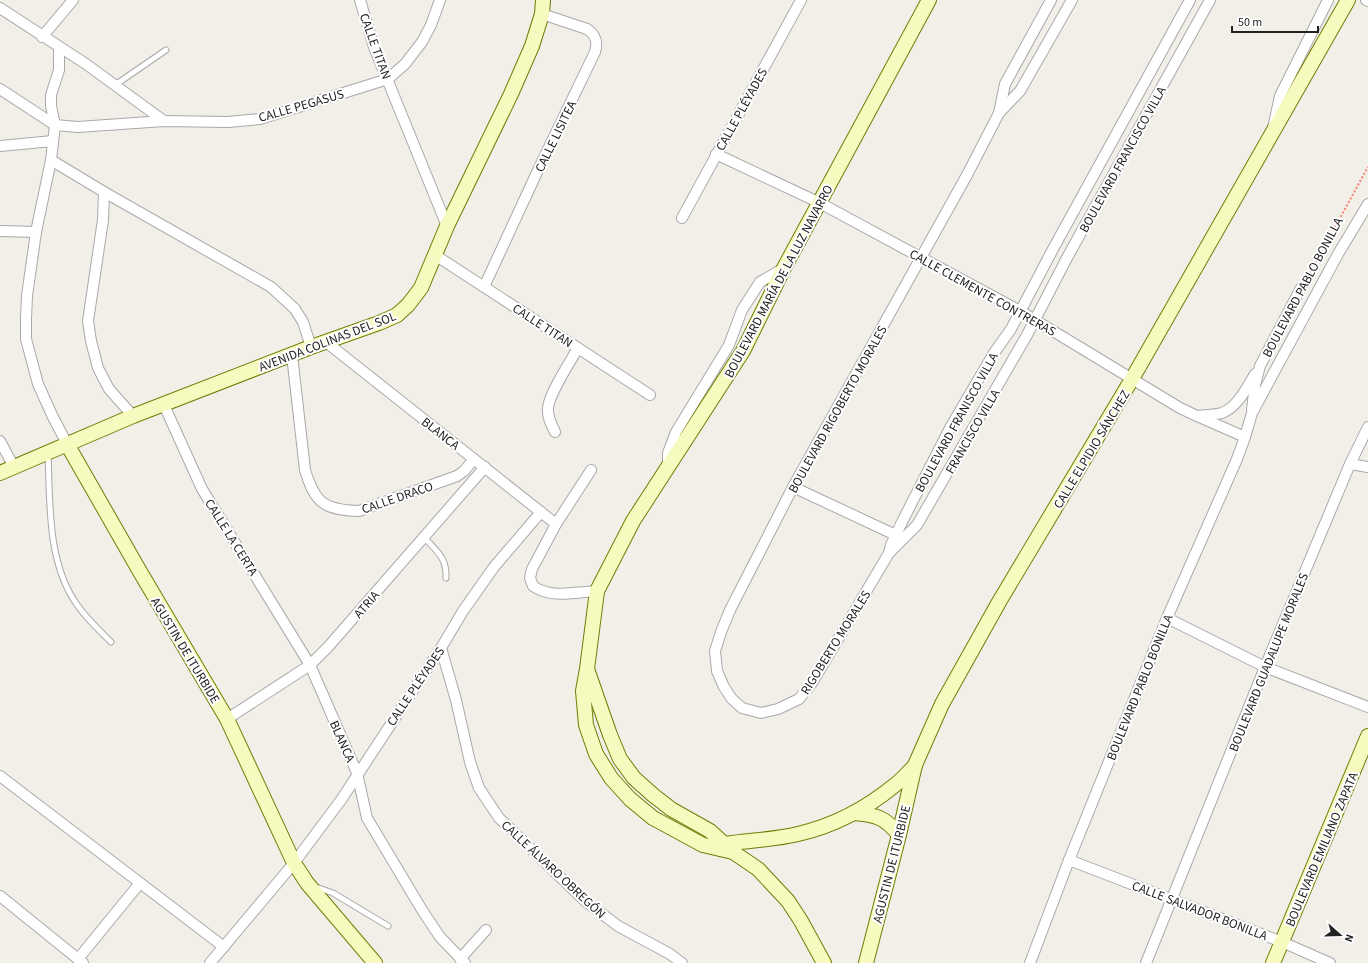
<svg xmlns="http://www.w3.org/2000/svg" width="1368" height="963" font-family="'Source Sans 3',sans-serif">
  <rect width="100%" height="100%" fill="#f2efe9"/>
  <g fill="none" stroke-linecap="round" stroke-linejoin="round">
    <defs>
      <g id="lane">
        <polyline points="115,85 166,50"/>
        <path d="M48 453C50 503 47 564 78 606 87 619 100 631 111 642"/>
        <path d="M424 537C436 551 447 557 446 578"/>
        <polyline points="316,887 333,893 388,926"/>
      </g>
      <g id="street">
        <polyline points="360,0 374,47 447,226"/>
        <polyline points="1051,0 1005,84 999,113 967,175 793,487 730,610 721,632 715,651 717,671 724,687 732,699 742,708 761,713 778,709 799,699 812,683 889,553 891,545 902,522 950,428 994,353 1011,329 1053,249 1190,0"/>
        <polyline points="1366,0 1368,1"/>
        <polyline points="0,8 86,64 164,121"/>
        <polyline points="42,37 73,0"/>
        <polyline points="59,47 59,70 51,95 51,106 55,125 51,160 36,232 27,296 26,319 26,339 38,384 52,415 67,444"/>
        <polyline points="0,89 55,125"/>
        <polyline points="999,113 1020,91 1072,0"/>
        <polyline points="55,125 78,127 164,121 228,122 260,119 388,79 405,64 422,42 431,25 440,0"/>
        <polyline points="1273,128 1280,96 1328,0"/>
        <polyline points="0,146 53,141"/>
        <polyline points="716,154 820,203 1020,311 1180,408 1197,416 1245,437"/>
        <polyline points="51,160 104,192 103,220 88,321 91,341 98,368 109,389 133,416"/>
        <polyline points="104,192 271,287 295,309 303,322 311,347"/>
        <polyline points="682,218 801,0"/>
        <polyline points="0,231 36,232"/>
        <polyline points="435,255 650,395"/>
        <path d="M484 287 539 168 595 52C598 42 596 35 587 29L542 14"/>
        <polyline points="326,342 556,524"/>
        <path d="M292 355 305 470C315 503 324 510 359 511L457 476 464 471 474 459"/>
        <polyline points="164,405 202,489 310,665 357,773 367,818 422,910 440,937 465,963"/>
        <polyline points="1252,409 1255,385 1260,366 1301,288"/>
        <path d="M1197 416C1205 415 1214 415 1222 413 1238 407 1247 387 1255 374"/>
        <path d="M555 432C551 424 547 416 548 408 549 394 570 362 578 348"/>
        <polyline points="0,441 14,467"/>
        <polyline points="1350,464 1368,467"/>
        <polyline points="668,466 668,453 676,432 729,345 742,310 760,282 784,268"/>
        <path d="M591 470 556 524 539 556 532 569 530 578 533 586C551 599 576 592 597 591"/>
        <polyline points="793,487 902,538"/>
        <polyline points="890,552 917,525 1027,335 1068,256 1210,0"/>
        <polyline points="1167,618 1265,667 1368,707"/>
        <polyline points="441,648 456,700 470,762 479,788 499,818 585,901 618,926 670,954 682,963"/>
        <polyline points="227,719 310,665 328,647 485,467"/>
        <polyline points="0,776 224,947"/>
        <polyline points="1069,860 1282,942 1330,963"/>
        <polyline points="0,896 83,963"/>
        <polyline points="78,959 140,883"/>
        <polyline points="460,959 486,930"/>
        <polyline points="210,963 294,863 341,800 441,648 463,611 494,567 541,512"/>
        <polyline points="1030,963 1069,860 1167,618 1237,459 1245,437 1252,413 1338,254 1368,204"/>
        <polyline points="1146,963 1265,667 1350,464 1368,427"/>
      </g>
      <g id="secondary">
        <polyline points="67,444 139,570 227,719 294,863 307,883 375,963"/>
        <polyline points="0,473 133,416 311,347 379,323 397,315 408,305 421,288 447,226 511,94 532,46 542,14 543,0"/>
        <polyline points="587,669 610,735 620,759 634,778 653,795 671,809 710,831 733,852 758,869 788,901 801,921 824,963"/>
        <path d="M854 813C876 815 885 817 899 835"/>
        <path d="M721 849 725 844C749 840 774 840 798 834 833 826 867 808 895 785 902 780 908 772 915 766"/>
        <polyline points="733,852 703,845 653,818 630,799 611,778 596,754 586,725 583,691 587,669 597,591 633,521 743,351 784,268 929,0"/>
        <polyline points="866,963 899,835 915,765 942,704 999,602 1132,379 1348,0"/>
        <polyline points="1273,963 1368,736"/>
      </g>
    </defs>
    <use href="#lane" stroke="#a9a9a9" stroke-width="7"/>
    <use href="#street" stroke="#a9a9a9" stroke-width="12"/>
    <use href="#secondary" stroke="#707d05" stroke-width="16"/>
    <polyline stroke="#fa8072" stroke-width="2" stroke-dasharray="2 2" stroke-linecap="butt" points="1306,280 1368,167"/>
    <use href="#lane" stroke="#fff" stroke-width="5"/>
    <use href="#street" stroke="#fff" stroke-width="10"/>
    <use href="#secondary" stroke="#f7fabf" stroke-width="14"/>
  </g>
  <g text-anchor="middle" stroke-width="4" stroke-linejoin="round" paint-order="stroke">
    <g font-size="13" fill="#222" stroke="#fff">
      <text transform="translate(376 46) rotate(70)" y="5">CALLE TITAN</text>
      <text transform="translate(301 105) rotate(-16)" y="5">CALLE PEGASUS</text>
      <text transform="translate(741 109) rotate(-61)" y="5">CALLE PLÉYADES</text>
      <text transform="translate(555 136) rotate(-64)" y="5">CALLE LISITEA</text>
      <text transform="translate(1122 159) rotate(-61)" y="5">BOULEVARD FRANCISCO VILLA</text>
      <text transform="translate(778 281) rotate(-62)" y="5">BOULEVARD MARÍA DE LA LUZ NAVARRO</text>
      <text transform="translate(1302 287) rotate(-62)" y="5">BOULEVARD PABLO BONILLA</text>
      <text transform="translate(983 292) rotate(29)" y="5">CALLE CLEMENTE CONTRERAS</text>
      <text transform="translate(543 325) rotate(33)" y="5">CALLE TITAN</text>
      <text transform="translate(327 341) rotate(-21)" y="5">AVENIDA COLINAS DEL SOL</text>
      <text transform="translate(837 409) rotate(-61)" y="5">BOULEVARD RIGOBERTO MORALES</text>
      <text transform="translate(956 422) rotate(-61)" y="5">BOULEVARD FRANISCO VILLA</text>
      <text transform="translate(972 431) rotate(-60)" y="5">FRANCISCO VILLA</text>
      <text transform="translate(441 433) rotate(38)" y="5">BLANCA</text>
      <text transform="translate(1091 449) rotate(-59)" y="5">CALLE ELPIDIO SÁNCHEZ</text>
      <text transform="translate(397 497) rotate(-19)" y="5">CALLE DRACO</text>
      <text transform="translate(232 537) rotate(58)" y="5">CALLE LA CERTA</text>
      <text transform="translate(366 604) rotate(-49)" y="5">ATRIA</text>
      <text transform="translate(835 642) rotate(-58)" y="5">RIGOBERTO MORALES</text>
      <text transform="translate(186 650) rotate(59)" y="5">AGUSTIN DE ITURBIDE</text>
      <text transform="translate(1268 662) rotate(-68)" y="5">BOULEVARD GUADALUPE MORALES</text>
      <text transform="translate(415 686) rotate(-56)" y="5">CALLE PLÉYADES</text>
      <text transform="translate(1139 687) rotate(-68)" y="5">BOULEVARD PABLO BONILLA</text>
      <text transform="translate(343 741) rotate(66)" y="5">BLANCA</text>
      <text transform="translate(1321 849) rotate(-67)" y="5">BOULEVARD EMILIANO ZAPATA</text>
      <text transform="translate(891 864) rotate(-76)" y="5">AGUSTIN DE ITURBIDE</text>
      <text transform="translate(554 869) rotate(43)" y="5">CALLE ÁLVARO OBREGÓN</text>
      <text transform="translate(1200 910) rotate(21)" y="5">CALLE SALVADOR BONILLA</text>
    </g>
  </g>
  <g transform="translate(1340 935) rotate(110)" stroke="#ffffff" stroke-width="3" paint-order="stroke">
  <path d="M0-3L7 15L0 10L-7 15Z" fill="#222222"/>
  <text y="-6" font-size="11" font-weight="bold" text-anchor="middle" fill="#222222">N</text>
  </g>
  <path d="M1232 26v6h86v-6" fill="none" stroke="#222222" stroke-width="2"/>
  <text x="1238" y="26" font-size="12" fill="#222222" stroke="#ffffff" stroke-width="3" paint-order="stroke">50 m</text>
</svg>
